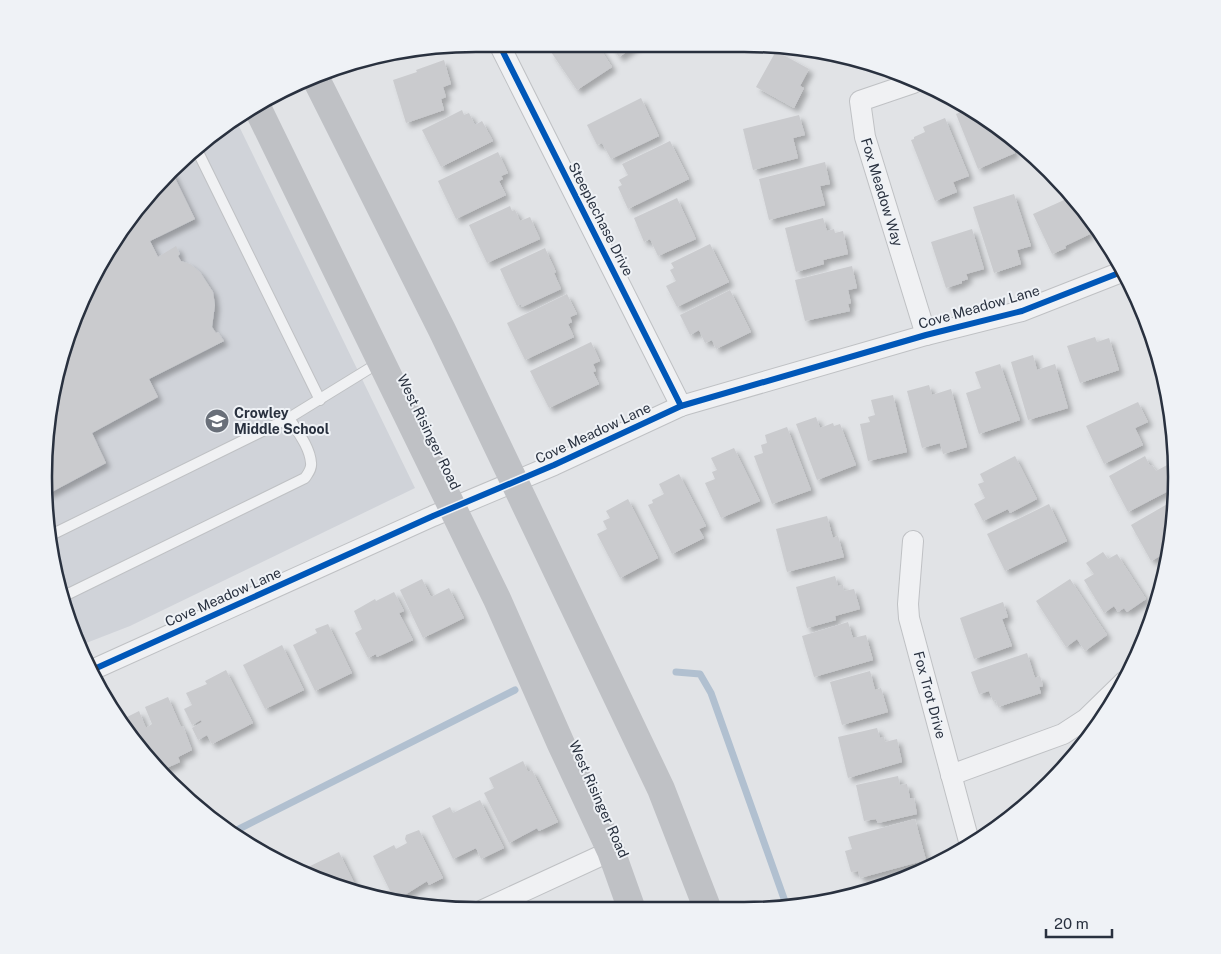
<svg xmlns="http://www.w3.org/2000/svg" width="1221" height="954" font-family="'Public Sans',sans-serif">
  <defs>
    <filter id="shadow"><feDropShadow dx="4.5" dy="4.5" stdDeviation="2.5" flood-color="#0004"/></filter>
  </defs>
  <rect width="100%" height="100%" fill="#e1e3e6"/>
  <polygon fill="#d0d3d9" points="236,120 415,488 130,626 81,645 59,589 44,477 58,365 102,261 170,171"/>
  <g fill="none" stroke-linecap="round" stroke-linejoin="round">
    <g stroke="#b1c0d0" stroke-width="7">
      <polyline points="676,672 700,674 711,693 787,907"/>
      <polyline points="231,833 515,690"/>
    </g>
  </g>
  <g fill="#cacbce" filter="url(#shadow)">
    <polygon points="558,44 597,44 612,67 577,90 551,52 557,48 555,46"/>
    <polygon points="610,44 638,44 619,57"/>
    <polygon points="776,51 809,69 800,86 804,88 794,108 756,87"/>
    <polygon points="444,60 451,84 443,87 446,97 441,99 444,110 406,123 393,80 417,72 416,70"/>
    <polygon points="641,98 659,136 611,159 602,143 597,145 587,125"/>
    <polygon points="462,110 464,115 469,113 475,125 482,121 493,141 441,167 422,130"/>
    <polygon points="965,110 1007,133 1015,153 978,169 956,114"/>
    <polygon points="799,115 805,135 793,138 798,158 753,170 743,129"/>
    <polygon points="945,118 969,176 953,182 957,192 935,201 911,140 914,139 914,137 925,132 923,127"/>
    <polygon points="670,141 689,179 628,209 618,187 622,185 619,180 628,175 622,164"/>
    <polygon points="498,152 508,173 501,176 503,179 499,181 506,195 456,219 438,181"/>
    <polygon points="825,162 830,184 820,186 825,205 769,220 759,179"/>
    <polygon points="171,170 195,219 150,241 158,257 176,246 180,254 178,256 181,261 190,264 200,272 213,292 215,305 212,327 216,333 218,332 224,341 149,379 158,397 92,433 106,463 46,495 44,477 58,365 102,261"/>
    <polygon points="1014,194 1031,246 1017,250 1021,264 994,273 973,207"/>
    <polygon points="1073,196 1090,234 1065,246 1066,248 1052,254 1033,214"/>
    <polygon points="677,198 696,239 658,256 650,239 644,242 634,218"/>
    <polygon points="510,206 512,211 515,210 520,221 530,217 540,239 487,263 469,225"/>
    <polygon points="823,218 827,231 834,229 835,233 843,231 848,254 823,260 824,264 796,272 785,228"/>
    <polygon points="972,229 984,269 966,274 968,279 962,281 962,283 946,288 931,242"/>
    <polygon points="710,244 729,282 677,307 666,286 676,281 670,270 674,268 671,263"/>
    <polygon points="545,248 556,272 554,273 561,289 522,307 521,304 517,306 500,269"/>
    <polygon points="852,266 857,288 848,290 851,303 848,304 850,311 805,321 795,280"/>
    <polygon points="730,290 751,332 716,349 712,340 705,343 699,330 690,335 680,315"/>
    <polygon points="567,294 577,314 570,317 572,322 568,324 574,337 525,360 507,323"/>
    <polygon points="1095,337 1097,342 1109,338 1119,370 1080,383 1067,346"/>
    <polygon points="591,342 600,361 593,364 596,371 593,372 599,384 549,408 530,371"/>
    <polygon points="1033,355 1037,370 1055,364 1068,408 1028,420 1011,362"/>
    <polygon points="1000,364 1020,420 979,434 966,393 981,388 975,372"/>
    <polygon points="929,385 932,395 951,389 967,447 943,454 940,443 922,448 907,391"/>
    <polygon points="893,395 907,452 868,461 860,424 870,422 868,417 875,415 871,400"/>
    <polygon points="1138,402 1148,422 1135,428 1143,445 1104,464 1086,426"/>
    <polygon points="816,417 820,428 833,423 834,426 840,424 856,465 817,480 796,424"/>
    <polygon points="787,427 811,490 772,504 754,456 763,453 761,445 767,443 765,435"/>
    <polygon points="734,448 760,501 721,518 705,483 715,479 712,472 717,470 711,458"/>
    <polygon points="1015,456 1037,499 1010,513 1008,509 983,521 974,504 985,498 978,484 984,482 980,474"/>
    <polygon points="1145,456 1150,466 1152,465 1156,471 1169,464 1175,474 1176,487 1128,512 1109,476"/>
    <polygon points="679,474 706,526 699,529 704,538 672,554 648,505 653,503 652,500 664,494 659,484"/>
    <polygon points="628,499 658,558 620,578 597,534 607,529 603,521 610,518 606,511"/>
    <polygon points="1176,499 1169,551 1151,561 1131,525"/>
    <polygon points="1049,504 1067,541 1005,571 987,534"/>
    <polygon points="827,516 833,538 838,536 844,557 787,572 776,529"/>
    <polygon points="1103,552 1108,559 1117,554 1146,599 1127,612 1124,608 1118,612 1114,606 1104,613 1084,580 1094,574 1086,563"/>
    <polygon points="835,576 838,586 843,585 844,591 854,589 860,609 835,616 836,620 807,628 796,587"/>
    <polygon points="422,579 431,597 449,588 464,618 423,638 400,590"/>
    <polygon points="1070,579 1107,635 1085,651 1077,639 1066,647 1036,601"/>
    <polygon points="394,592 404,611 399,613 413,640 377,657 376,654 368,658 355,633 362,629 354,611 375,599 376,601"/>
    <polygon points="1003,602 1008,617 1002,619 1012,646 974,659 960,618"/>
    <polygon points="848,622 853,638 866,635 873,660 814,677 802,636"/>
    <polygon points="328,624 352,673 315,691 293,645 317,633 315,629"/>
    <polygon points="282,645 304,690 265,709 243,665"/>
    <polygon points="1027,653 1035,678 1040,676 1043,686 1039,687 1041,693 998,707 996,700 993,701 989,691 979,694 971,672"/>
    <polygon points="226,670 253,723 212,744 207,735 198,740 192,728 202,722 201,720 192,725 184,709 192,705 186,693 207,684 205,681"/>
    <polygon points="870,671 875,690 881,688 888,712 842,725 830,682"/>
    <polygon points="168,697 181,727 183,726 192,750 178,757 180,762 162,770 159,765 156,767 151,763 121,720 139,711 146,728 152,724 145,707"/>
    <polygon points="877,728 880,738 884,737 885,742 897,739 902,762 848,778 838,737"/>
    <polygon points="523,761 528,772 532,770 558,822 539,831 537,828 509,843 484,793 494,788 489,778"/>
    <polygon points="898,776 900,785 907,784 910,798 914,798 917,814 878,823 876,819 864,821 856,785"/>
    <polygon points="1034,799 1030,803 1017,812 1015,806"/>
    <polygon points="480,800 504,848 481,859 476,848 453,859 432,816 450,807 453,813"/>
    <polygon points="915,819 926,860 860,878 858,871 851,872 845,851 852,849 848,837"/>
    <polygon points="419,830 443,878 429,885 427,881 395,901 373,856 394,845 396,849 407,843 405,839 406,835"/>
    <polygon points="339,852 358,891 311,877 303,873 302,870"/>
    <polygon points="907,875 883,887 872,890 870,885"/>
    <polygon points="588,904 590,910 565,910 577,905 577,908"/>
  </g>
  <g fill="none" stroke-linecap="round" stroke-linejoin="round">
    <defs>
      <g id="service">
        <polyline points="197,150 320,400"/>
        <polyline points="51,535 289,418 380,362"/>
        <path d="M62 597 305 478C308 473 312 469 311 463 310 447 297 431 289 418"/>
      </g>
      <g id="minor">
        <polyline points="499,44 681,406"/>
        <polyline points="913,83 860,101 865,137 926,335"/>
        <polyline points="913,541 908,604 909,618 970,845"/>
        <polyline points="92,670 433,516 554,465 681,406 926,335 1022,311 1124,271"/>
        <polyline points="951,775 1063,734 1086,719 1124,682"/>
        <polyline points="483,910 611,851"/>
      </g>
    </defs>
    <use href="#service" stroke="#bfc1c4" stroke-width="12"/>
    <use href="#minor" stroke="#bfc1c4" stroke-width="22"/>
    <use href="#service" stroke="#f0f1f3" stroke-width="10"/>
    <use href="#minor" stroke="#f0f1f3" stroke-width="20"/>
    <g stroke="#bfc1c5" stroke-width="28">
      <polyline points="316,79 442,330 661,789 708,910"/>
      <polyline points="256,105 497,599 561,744 611,851 632,910"/>
    </g>
    <defs>
      <g id="cycleway">
        <polyline points="499,44 681,406"/>
        <polyline points="92,670 433,516 554,465 681,406 926,335 1022,311 1124,271"/>
      </g>
    </defs>
    <use href="#cycleway" stroke="#eff2f6" stroke-width="9"/>
    <use href="#cycleway" stroke="#0057b8" stroke-width="6"/>
  </g>
  <defs>
    <symbol id="school-disc" viewBox="-11 -11 22 22"><circle r="9.5" fill="#696f79" stroke="#eff2f6"/><path d="M0-5L7-2L0 1L-7-2ZM-4 1L0 2.5L4 1V4Q0 6-4 4Z" fill="#fff"/></symbol>
  </defs>
  <g fill-rule="evenodd">
    <use href="#school-disc" x="203" y="407" width="28" height="28"/>
  </g>
  <g text-anchor="middle" stroke-width="4" stroke-linejoin="round" paint-order="stroke">
    <g font-size="14" fill="#29313f" stroke="#eff2f6">
      <text transform="translate(882 192) rotate(73)" y="5">Fox Meadow Way</text>
      <text transform="translate(601 219) rotate(63)" y="5">Steeplechase Drive</text>
      <text transform="translate(979 307) rotate(-16)" y="5">Cove Meadow Lane</text>
      <text transform="translate(429 432) rotate(64)" y="5">West Risinger Road</text>
      <text transform="translate(593 433) rotate(-25)" y="5">Cove Meadow Lane</text>
      <text transform="translate(223 597) rotate(-24)" y="5">Cove Meadow Lane</text>
      <text transform="translate(930 695) rotate(75)" y="5">Fox Trot Drive</text>
      <text transform="translate(599 799) rotate(66)" y="5">West Risinger Road</text>
    </g>
    <g font-size="14" font-weight="bold" fill="#29313f" stroke="#eff2f6" text-anchor="start">
      <text x="234" y="418">Crowley<tspan x="234" dy="16">Middle School</tspan></text>
    </g>
  </g>
  <path d="M0 0H1221V954H0ZM476 52H744A424 424 0 0 1 1168 476V478A424 424 0 0 1 744 902H476A424 424 0 0 1 52 478V476A424 424 0 0 1 476 52Z" fill="#eff2f6" fill-rule="evenodd"/>
  <path fill="none" stroke="#29313f" stroke-width="2.5" d="M476 52H744A424 424 0 0 1 1168 476V478A424 424 0 0 1 744 902H476A424 424 0 0 1 52 478V476A424 424 0 0 1 476 52Z"/>
  <path d="M1046 929v8h66v-8" fill="none" stroke="#29313f" stroke-width="2.5"/>
  <text x="1054" y="929" font-size="15" fill="#29313f" stroke="#eff2f6" stroke-width="4" paint-order="stroke">20 m</text>
</svg>
